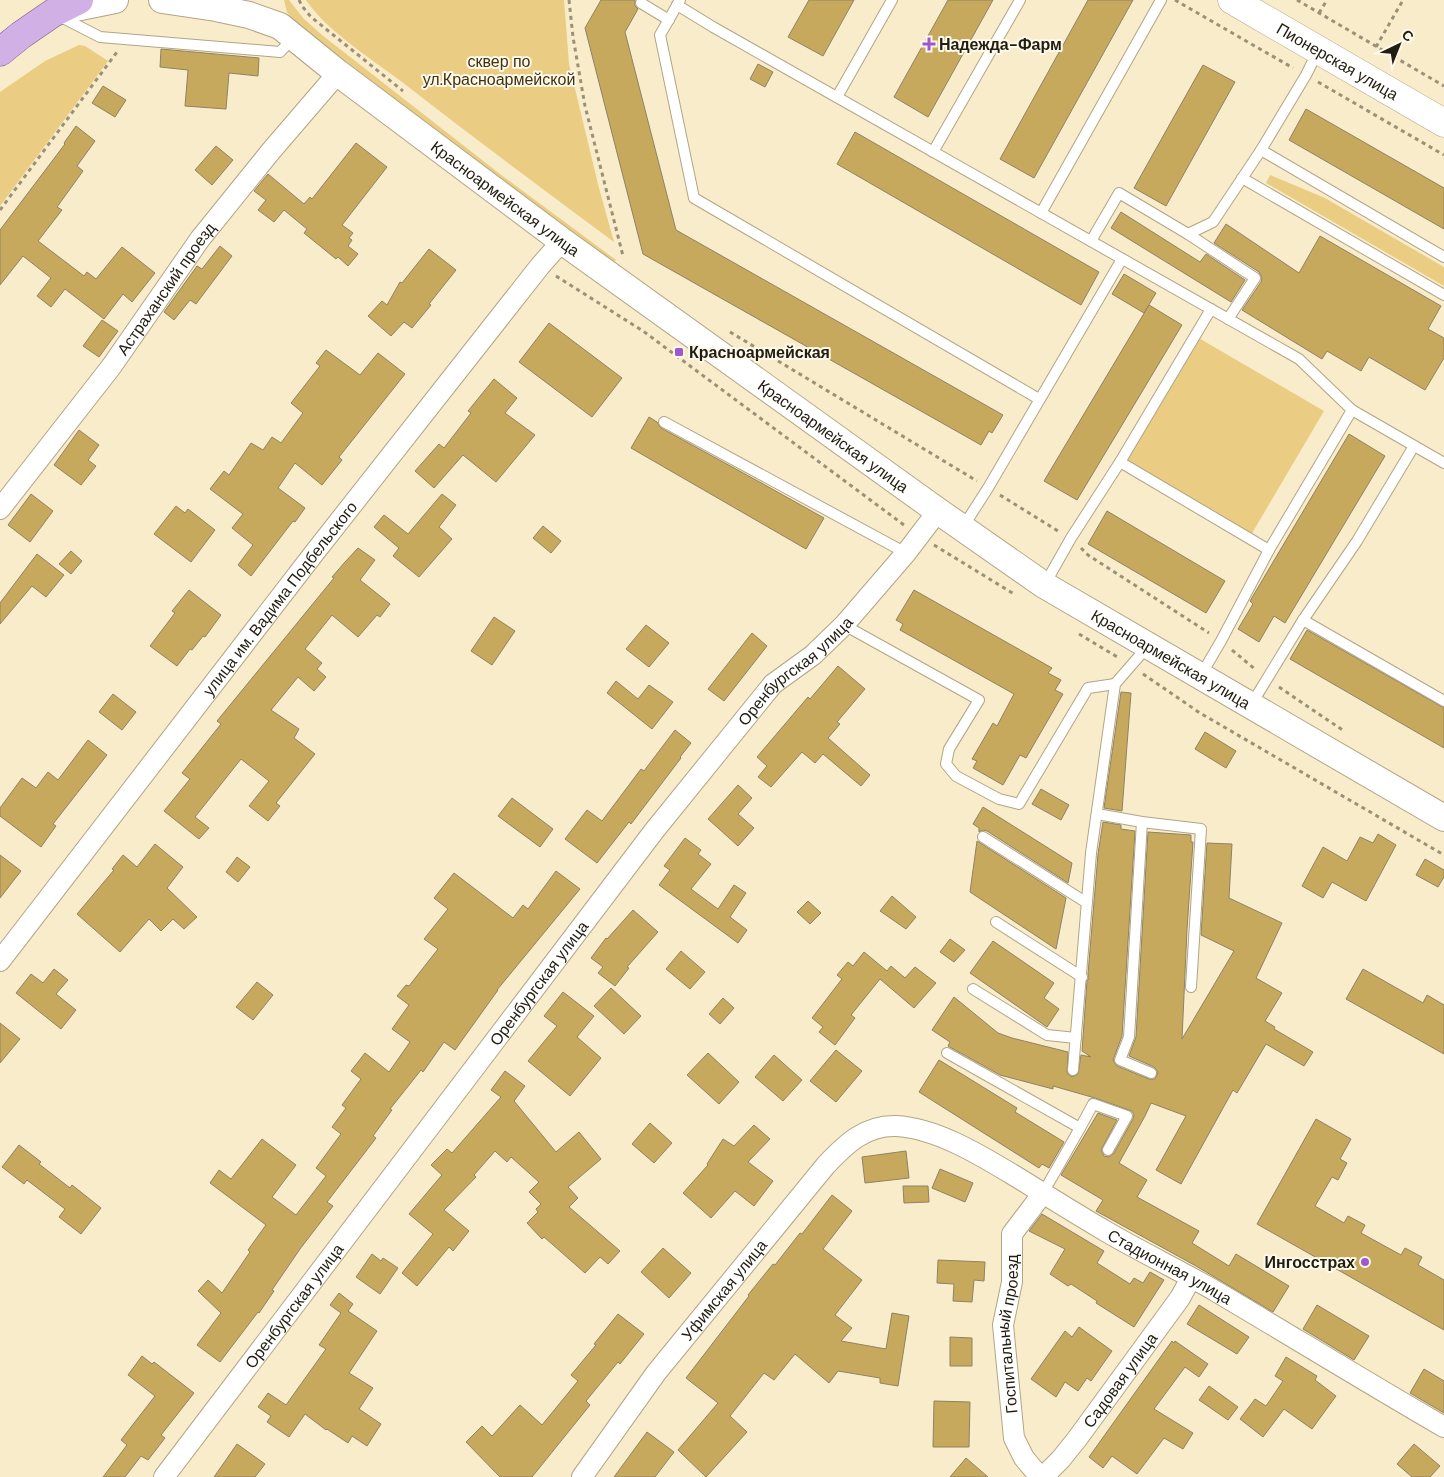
<svg xmlns="http://www.w3.org/2000/svg" width="1444" height="1477" font-family="'DM Sans',sans-serif">
  <rect width="100%" height="100%" fill="#f9ecca"/>
  <g fill="#eacc83">
    <polygon points="284,0 289,0 303,18 322,35 500,174 616,260 613,264 498,179 294,21 287,12"/>
    <path d="M306 0H564L569 64 599 188 614 242C541 188 469 134 398 79 370 58 325 29 306 0Z"/>
    <polygon points="79,45 85,46 108,61 0,206 0,92 45,61"/>
    <polygon points="1270,175 1325,198 1444,267 1444,286 1266,183"/>
    <polygon points="1197,337 1324,411 1251,535 1125,460"/>
  </g>
  <g fill="#c7a95e" stroke="#8f8264">
    <polygon points="601,0 635,0 635,6 638,9 625,32 676,230 1003,415 992,433 989,431 981,445 643,254 585,28"/>
    <polygon points="809,0 854,0 823,56 788,37"/>
    <polygon points="948,0 993,0 928,117 894,97"/>
    <polygon points="1088,0 1133,0 1034,178 1000,159"/>
    <polygon points="161,49 259,58 258,76 229,73 226,109 185,106 188,70 160,67"/>
    <polygon points="758,64 773,72 765,87 750,79"/>
    <polygon points="1203,65 1235,82 1166,206 1134,188"/>
    <polygon points="103,86 126,100 115,117 92,103"/>
    <polygon points="1306,109 1444,188 1444,229 1289,140"/>
    <polygon points="76,126 95,141 77,166 83,171 57,207 62,210 38,241 84,276 87,272 96,279 122,247 155,273 132,302 123,294 104,319 65,289 51,307 37,296 51,278 23,256 0,285 0,230 65,144 64,143"/>
    <polygon points="855,132 1099,272 1081,305 837,164"/>
    <polygon points="356,143 387,167 342,225 353,233 349,238 352,240 348,246 358,254 348,266 338,257 336,259 304,233 307,229 284,210 274,222 258,210 266,200 254,191 268,174 304,204 310,197 312,199"/>
    <polygon points="216,146 233,160 212,185 195,170"/>
    <polygon points="1121,212 1200,262 1206,254 1245,280 1231,302 1111,228"/>
    <polygon points="1226,224 1299,273 1320,236 1441,306 1428,329 1444,338 1444,358 1425,390 1369,357 1361,371 1327,351 1322,359 1242,310 1261,282 1262,278 1259,272 1214,243"/>
    <polygon points="220,246 232,256 196,304 190,300 174,320 164,312 197,266 202,269"/>
    <polygon points="429,249 456,270 429,304 431,305 412,328 404,322 391,336 368,316 382,301 387,305 400,282 402,283"/>
    <polygon points="1124,274 1156,293 1144,313 1112,294"/>
    <polygon points="1149,305 1182,325 1077,500 1044,481"/>
    <polygon points="102,320 118,331 99,357 83,346"/>
    <polygon points="549,323 622,378 592,417 519,362"/>
    <polygon points="326,350 360,375 378,353 405,374 339,457 342,460 322,485 295,463 278,488 305,508 295,522 293,521 251,576 238,565 253,545 232,528 243,514 210,489 224,471 229,475 251,443 263,450 272,437 281,443 303,413 291,403 320,366 316,363"/>
    <polygon points="494,379 517,398 505,413 535,435 496,482 463,455 434,488 415,471 439,444 444,448 471,413 468,411"/>
    <polygon points="649,417 657,422 661,428 765,485 824,518 806,549 631,448"/>
    <polygon points="79,430 99,445 88,460 96,466 81,485 54,465"/>
    <polygon points="1349,434 1385,456 1285,623 1274,616 1259,642 1238,629 1253,604 1250,601"/>
    <polygon points="31,494 53,511 30,542 8,525"/>
    <polygon points="442,494 456,505 439,527 452,539 419,577 393,556 399,548 374,527 384,515 408,534"/>
    <polygon points="176,506 185,513 188,509 215,530 191,562 154,534"/>
    <polygon points="1107,511 1225,581 1206,613 1088,544"/>
    <polygon points="543,526 561,541 551,553 533,538"/>
    <polygon points="358,548 375,560 360,580 390,604 380,617 377,615 358,637 332,615 305,649 322,663 317,669 326,677 314,691 298,677 271,710 299,729 294,738 315,754 276,803 280,806 268,821 249,806 269,781 241,759 195,817 209,828 199,839 164,811 190,779 182,773 221,724 217,721 334,578 332,577 345,562"/>
    <polygon points="71,551 82,561 71,574 59,564"/>
    <polygon points="37,554 64,575 46,597 32,586 0,624 0,603"/>
    <polygon points="189,590 221,615 205,637 203,636 192,650 190,649 177,666 150,646 175,613 172,611"/>
    <polygon points="914,590 1052,668 1048,673 1061,680 1055,690 1063,694 1026,758 1020,755 1003,785 973,768 977,761 972,759 993,723 997,726 1014,694 900,630 903,624 896,620"/>
    <polygon points="494,617 515,631 492,665 471,651"/>
    <polygon points="646,625 669,643 649,667 626,649"/>
    <polygon points="1307,630 1444,708 1444,748 1290,659"/>
    <polygon points="752,633 767,646 724,701 708,689"/>
    <polygon points="838,666 865,689 837,722 840,724 828,738 870,775 861,786 823,754 815,763 802,752 771,787 758,777 767,766 757,757 808,697 810,699"/>
    <polygon points="616,681 638,699 649,685 673,702 652,729 607,693"/>
    <polygon points="1121,692 1131,693 1122,811 1104,808"/>
    <polygon points="113,694 136,712 122,730 99,712"/>
    <polygon points="675,730 691,743 680,757 681,758 631,824 629,822 597,863 565,839 587,810 602,821 641,769 644,771"/>
    <polygon points="1205,732 1236,751 1226,768 1195,749"/>
    <polygon points="88,740 107,755 53,824 56,826 41,847 0,816 0,808 22,778 36,788 48,772 58,780"/>
    <polygon points="738,785 752,798 738,814 754,828 738,846 708,819"/>
    <polygon points="1041,789 1069,805 1061,820 1032,804"/>
    <polygon points="512,798 553,829 540,847 498,816"/>
    <polygon points="983,807 1072,863 1068,883 987,831 983,830 979,832 979,828 973,824"/>
    <polygon points="1103,822 1121,825 1121,829 1135,831 1122,1036 1113,1060 1117,1066 1149,1079 1155,1079 1157,1075 1158,1072 1154,1067 1129,1056 1136,1037 1148,832 1191,835 1191,842 1193,842 1187,929 1182,1039 1234,951 1201,935 1207,843 1232,844 1229,898 1282,923 1256,978 1282,993 1265,1021 1275,1027 1274,1029 1313,1052 1304,1066 1266,1044 1237,1093 1233,1090 1181,1184 1156,1170 1186,1116 1151,1103 1145,1116 1119,1163 1147,1180 1137,1197 1199,1231 1192,1243 1229,1266 1236,1254 1289,1286 1273,1312 1196,1266 1096,1211 1103,1200 1061,1175 1098,1113 1117,1120 1101,1150 1104,1156 1109,1157 1114,1153 1133,1119 1134,1115 1132,1111 1095,1098 1053,1086 1053,1089 1000,1075 948,1046 950,1042 932,1030 954,997 998,1033 1012,1038 1068,1052 1067,1073 1072,1077 1078,1074 1081,1055 1091,1057 1082,1051 1087,981 1089,978 1088,974 1098,854"/>
    <polygon points="1378,834 1396,845 1366,901 1332,882 1323,898 1302,886 1323,847 1347,861 1360,837 1373,843"/>
    <polygon points="685,838 701,850 698,854 711,864 691,889 718,909 734,885 746,893 730,917 747,930 738,943 659,885 670,870 664,866"/>
    <polygon points="977,841 1066,898 1056,949 970,892"/>
    <polygon points="155,844 183,867 167,888 197,917 184,929 173,919 161,931 149,919 120,952 77,914 114,870 112,869 123,855 137,867"/>
    <polygon points="0,855 21,871 0,898"/>
    <polygon points="237,857 250,867 238,882 226,872"/>
    <polygon points="1425,859 1444,870 1444,877 1438,887 1416,875"/>
    <polygon points="556,871 580,889 497,990 498,990 455,1050 444,1042 423,1072 421,1070 390,1109 392,1110 373,1136 376,1138 327,1202 333,1206 300,1249 272,1290 274,1291 259,1313 258,1312 220,1362 197,1345 221,1313 198,1291 208,1280 222,1293 250,1252 248,1250 266,1225 210,1183 219,1170 231,1179 262,1139 296,1165 272,1197 296,1215 326,1176 316,1168 341,1134 332,1127 346,1108 342,1105 361,1079 351,1071 365,1053 389,1072 410,1042 392,1029 409,1005 397,996 406,985 409,986 438,949 424,939 448,909 434,898 454,873 513,918 523,905 528,909"/>
    <polygon points="892,896 916,917 906,929 880,911"/>
    <polygon points="808,901 821,913 810,924 797,912"/>
    <polygon points="633,910 658,932 627,967 629,968 615,986 598,973 603,967 591,958 606,938 607,939"/>
    <polygon points="950,939 965,950 954,962 940,952"/>
    <polygon points="993,941 1054,983 1044,998 1059,1009 1047,1027 970,973"/>
    <polygon points="681,951 705,972 690,989 666,969"/>
    <polygon points="864,952 887,971 891,966 905,978 915,967 936,983 914,1008 880,979 851,1015 855,1018 835,1045 819,1032 823,1027 812,1018 842,979 837,975 848,962 853,966"/>
    <polygon points="54,969 68,980 56,994 76,1010 61,1029 16,993 31,974 43,983"/>
    <polygon points="1363,969 1423,1003 1427,995 1444,1005 1444,1054 1346,999"/>
    <polygon points="257,982 273,995 253,1020 236,1007"/>
    <polygon points="611,988 641,1016 624,1034 594,1006"/>
    <polygon points="563,992 594,1016 577,1037 601,1058 570,1096 528,1061 557,1026 544,1016"/>
    <polygon points="723,998 734,1008 720,1024 709,1014"/>
    <polygon points="0,1023 20,1039 0,1063"/>
    <polygon points="836,1050 862,1071 836,1102 810,1081"/>
    <polygon points="708,1053 739,1082 719,1104 687,1075"/>
    <polygon points="774,1055 802,1080 783,1101 755,1077"/>
    <polygon points="939,1060 1017,1108 1015,1112 1064,1142 1049,1168 1042,1164 1039,1168 919,1092"/>
    <polygon points="505,1071 525,1086 514,1101 556,1152 579,1132 601,1159 568,1187 578,1198 569,1207 620,1251 608,1264 600,1257 585,1273 544,1237 542,1239 527,1223 538,1212 536,1209 541,1204 529,1192 539,1182 511,1157 507,1162 495,1151 474,1175 476,1177 444,1210 469,1231 453,1251 449,1247 417,1286 402,1273 433,1234 409,1214 442,1175 431,1165 447,1149 452,1153 501,1097 491,1090"/>
    <polygon points="1316,1119 1351,1139 1340,1159 1347,1163 1338,1180 1332,1177 1315,1206 1344,1223 1348,1216 1365,1225 1361,1233 1401,1255 1405,1248 1422,1257 1418,1265 1444,1280 1444,1330 1257,1224"/>
    <polygon points="650,1123 672,1143 654,1163 632,1144"/>
    <polygon points="754,1125 770,1139 748,1162 773,1181 754,1206 735,1191 711,1218 683,1193 708,1165 707,1164 723,1139 734,1146"/>
    <polygon points="19,1145 41,1162 39,1164 70,1188 72,1185 101,1208 81,1234 59,1217 65,1209 27,1180 24,1184 2,1167"/>
    <polygon points="906,1151 909,1178 865,1183 862,1157"/>
    <polygon points="940,1169 973,1183 965,1202 932,1188"/>
    <polygon points="903,1186 928,1186 929,1202 904,1203"/>
    <polygon points="832,1195 852,1211 823,1249 862,1280 835,1315 852,1328 841,1341 886,1349 892,1313 909,1316 898,1386 880,1383 880,1378 838,1371 829,1383 795,1354 774,1380 764,1373 730,1416 747,1432 706,1477 678,1450 718,1403 686,1378 749,1296 748,1295 773,1264 775,1265 800,1233 802,1234"/>
    <polygon points="1042,1214 1104,1251 1097,1263 1130,1284 1134,1278 1143,1283 1150,1272 1164,1280 1134,1327 1096,1303 1097,1301 1071,1284 1068,1286 1050,1274 1065,1249 1029,1231"/>
    <polygon points="663,1248 691,1273 669,1298 641,1272"/>
    <polygon points="372,1254 381,1261 383,1258 398,1268 380,1294 356,1277"/>
    <polygon points="938,1260 985,1262 984,1281 974,1280 972,1302 953,1301 954,1284 937,1283"/>
    <polygon points="339,1293 353,1304 348,1311 377,1331 349,1373 373,1388 359,1409 381,1424 367,1446 352,1436 348,1443 327,1429 326,1430 305,1414 289,1437 267,1422 271,1416 258,1407 268,1393 286,1405 326,1349 319,1345 341,1313 330,1305"/>
    <polygon points="1199,1305 1249,1337 1237,1354 1187,1324"/>
    <polygon points="1317,1305 1369,1336 1354,1360 1303,1329"/>
    <polygon points="618,1314 644,1334 620,1364 618,1362 586,1401 590,1405 532,1477 500,1477 466,1442 482,1426 492,1436 520,1405 542,1425 578,1381 571,1375 596,1345 594,1344"/>
    <polygon points="1079,1327 1112,1351 1091,1381 1087,1378 1078,1391 1065,1382 1056,1397 1031,1379 1065,1331 1072,1337"/>
    <polygon points="950,1337 972,1338 972,1366 950,1366"/>
    <polygon points="1172,1341 1174,1343 1175,1341 1208,1364 1199,1377 1185,1367 1154,1409 1193,1433 1183,1449 1164,1438 1137,1474 1112,1456 1103,1468 1089,1457"/>
    <polygon points="142,1356 152,1364 154,1362 194,1393 161,1435 165,1438 148,1460 141,1456 125,1477 103,1477 127,1445 121,1440 155,1396 128,1375"/>
    <polygon points="1286,1357 1317,1376 1315,1380 1336,1396 1312,1429 1284,1409 1263,1437 1240,1419 1255,1399 1266,1406 1283,1381 1275,1376"/>
    <polygon points="1424,1369 1444,1381 1444,1413 1410,1393"/>
    <polygon points="1209,1386 1238,1407 1228,1420 1199,1400"/>
    <polygon points="934,1401 970,1402 969,1447 933,1447"/>
    <polygon points="647,1432 674,1452 655,1477 614,1477"/>
    <polygon points="237,1444 265,1464 255,1477 214,1477"/>
    <polygon points="1414,1444 1440,1466 1430,1477 1412,1477 1397,1464"/>
    <polygon points="966,1458 988,1477 950,1477"/>
  </g>
  <g fill="none" stroke-linecap="round" stroke-linejoin="round">
    <defs>
      <g id="service">
        <polyline points="680,0 660,35 694,198 1039,399"/>
        <polyline points="641,3 669,20"/>
        <polyline points="677,5 713,27 1299,359 1352,410 1444,463"/>
        <polyline points="61,17 100,37 280,52 294,37"/>
        <polyline points="1318,51 1306,75 1261,150 1444,257"/>
        <polyline points="837,97 892,0"/>
        <polyline points="933,152 1020,0"/>
        <polyline points="1242,178 1444,295"/>
        <polyline points="1041,213 1161,0"/>
        <polyline points="1188,234 1255,278 1228,319"/>
        <polyline points="1091,241 1119,193 1188,234 1213,222 1261,150"/>
        <polyline points="664,422 906,553"/>
        <polyline points="1120,462 1211,309"/>
        <polyline points="963,527 988,488 1122,259"/>
        <polyline points="1045,584 1071,538 1120,462 1269,550"/>
        <polyline points="1303,620 1444,701"/>
        <polyline points="844,625 979,700 949,749 946,764 956,776 999,799 1019,804 1088,688 1115,684"/>
        <polyline points="1201,675 1221,641 1269,550 1352,410"/>
        <polyline points="1251,705 1303,620 1357,541 1414,446"/>
        <polyline points="1097,814 1142,822 1201,829 1191,987"/>
        <polyline points="1142,822 1129,1037 1120,1060 1151,1073"/>
        <polyline points="983,837 1087,903"/>
        <polyline points="996,922 1082,977"/>
        <polyline points="973,989 1047,1035 1076,1038"/>
        <polyline points="947,1053 1080,1128 1043,1193"/>
        <polyline points="1073,1070 1091,853 1115,684 1148,646"/>
        <polyline points="1080,1128 1093,1104 1127,1116 1108,1150"/>
      </g>
      <g id="minor">
        <path id="s1" d="M0 509 111 367 200 239 271 151 338 73"/>
        <path id="s2" d="M0 961 315 552 540 266 562 241"/>
        <path id="s3" d="M164 1477 654 831 773 684 813 655 844 625 906 553 938 511"/>
        <path id="s4" d="M582 1477 656 1373 826 1165C846 1144 865 1125 896 1126 938 1128 985 1158 1020 1179 1049 1197 1078 1215 1107 1232 1143 1253 1181 1271 1217 1292 1293 1337 1368 1383 1444 1427"/>
        <path id="s5" d="M1040 1477 1024 1458 1014 1438 1003 1325 1012 1282V1234L1043 1193"/>
        <path id="s6" d="M1043 1477 1061 1459 1077 1439 1180 1298 1191 1278"/>
      </g>
      <g id="tertiary">
        <path id="s7" d="M162 0 216 8 249 15 280 26 338 73 562 241 938 511 1044 585 1444 818"/>
        <polyline points="56,12 115,0"/>
      </g>
      <g id="secondary">
        <path id="s8" d="M1232 0 1444 123"/>
      </g>
      <polyline id="primary" points="0,52 21,35 53,13 79,0"/>
    </defs>
    <use href="#service" stroke="#b2a585" stroke-width="12"/>
    <use href="#minor" stroke="#b2a585" stroke-width="22"/>
    <use href="#tertiary" stroke="#b2a585" stroke-width="28"/>
    <use href="#secondary" stroke="#b2a585" stroke-width="29"/>
    <use href="#primary" stroke="#7e5b8f" stroke-width="29"/>
    <g stroke="#9a9178" stroke-width="3" stroke-dasharray="4 4" stroke-linecap="butt">
      <polyline points="299,0 302,6 311,17 403,91"/>
      <polyline points="569,0 573,37 585,106 623,256"/>
      <polyline points="1175,0 1293,68"/>
      <polyline points="1297,0 1444,86"/>
      <polyline points="1319,13 1327,0"/>
      <polyline points="1376,47 1403,0"/>
      <polyline points="1318,82 1444,155"/>
      <polyline points="0,210 117,52"/>
      <polyline points="556,276 643,331 904,525"/>
      <polyline points="730,332 977,481"/>
      <polyline points="1000,495 1058,531"/>
      <polyline points="934,545 1014,594"/>
      <polyline points="1081,548 1088,555 1209,633"/>
      <polyline points="1079,634 1119,658"/>
      <polyline points="1232,650 1256,670"/>
      <polyline points="1143,674 1200,713 1444,855"/>
      <polyline points="1279,687 1344,731"/>
    </g>
    <use href="#service" stroke="#fff" stroke-width="10"/>
    <use href="#minor" stroke="#fff" stroke-width="20"/>
    <use href="#tertiary" stroke="#fff" stroke-width="26"/>
    <use href="#secondary" stroke="#fff" stroke-width="28"/>
    <use href="#primary" stroke="#d0b0e5" stroke-width="28"/>
  </g>
  <g fill="#9f57cb" stroke="#fff9ec" stroke-width="2">
    <path d="M926.5 36.5h5v5h5v5h-5v5h-5v-5h-5v-5h5z"/>
    <rect x="674" y="347" width="10" height="10" rx="2.5"/>
    <circle cx="1365" cy="1262" r="5"/>
  </g>
  <g text-anchor="middle" stroke-width="4" stroke-linejoin="round" paint-order="stroke">
    <g font-size="16" font-weight="bold" fill="#211d10" stroke="#fff9ec" text-anchor="start">
      <text x="939" y="50">Надежда-Фарм</text>
      <text x="689" y="358">Красноармейская</text>
      <text x="1355" y="1268" text-anchor="end">Ингосстрах</text>
    </g>
    <g font-size="16" fill="#3f3210" stroke="#fff9ec">
      <text x="499" y="67">сквер по<tspan x="499" dy="18">ул.Красноармейской</tspan></text>
    </g>
    <g font-size="16" fill="#211d10" stroke="#fff9ec">
      <text dy="6" stroke="none"><textPath href="#s8" startOffset="122">Пионерская улица</textPath></text>
      <text dy="6" stroke="none"><textPath href="#s7" startOffset="405">Красноармейская улица</textPath></text>
      <text dy="6" stroke="none"><textPath href="#s1" startOffset="276">Астраханский проезд</textPath></text>
      <text dy="6" stroke="none"><textPath href="#s7" startOffset="810">Красноармейская улица</textPath></text>
      <text dy="6" stroke="none"><textPath href="#s2" startOffset="458">улица им. Вадима Подбельского</textPath></text>
      <text dy="6" stroke="none"><textPath href="#s7" startOffset="1215">Красноармейская улица</textPath></text>
      <text dy="6" stroke="none"><textPath href="#s3" startOffset="1025">Оренбургская улица</textPath></text>
      <text dy="6" stroke="none"><textPath href="#s3" startOffset="620">Оренбургская улица</textPath></text>
      <text dy="6" stroke="none"><textPath href="#s4" startOffset="789">Стадионная улица</textPath></text>
      <text dy="6" stroke="none"><textPath href="#s4" startOffset="235">Уфимская улица</textPath></text>
      <text dy="6" stroke="none"><textPath href="#s3" startOffset="215">Оренбургская улица</textPath></text>
      <text dy="6" stroke="none"><textPath href="#s5" startOffset="152">Госпитальный проезд</textPath></text>
      <text dy="6" stroke="none"><textPath href="#s6" startOffset="124">Садовая улица</textPath></text>
    </g>
  </g>
  <g transform="translate(1399 45) rotate(43)" stroke="#fff9ec" stroke-width="4" paint-order="stroke">
  <path d="M0-4L9 19L0 12L-9 19Z" fill="#211d10"/>
  <text y="-8" font-size="14" font-weight="bold" text-anchor="middle" fill="#211d10">С</text>
  </g>
</svg>
